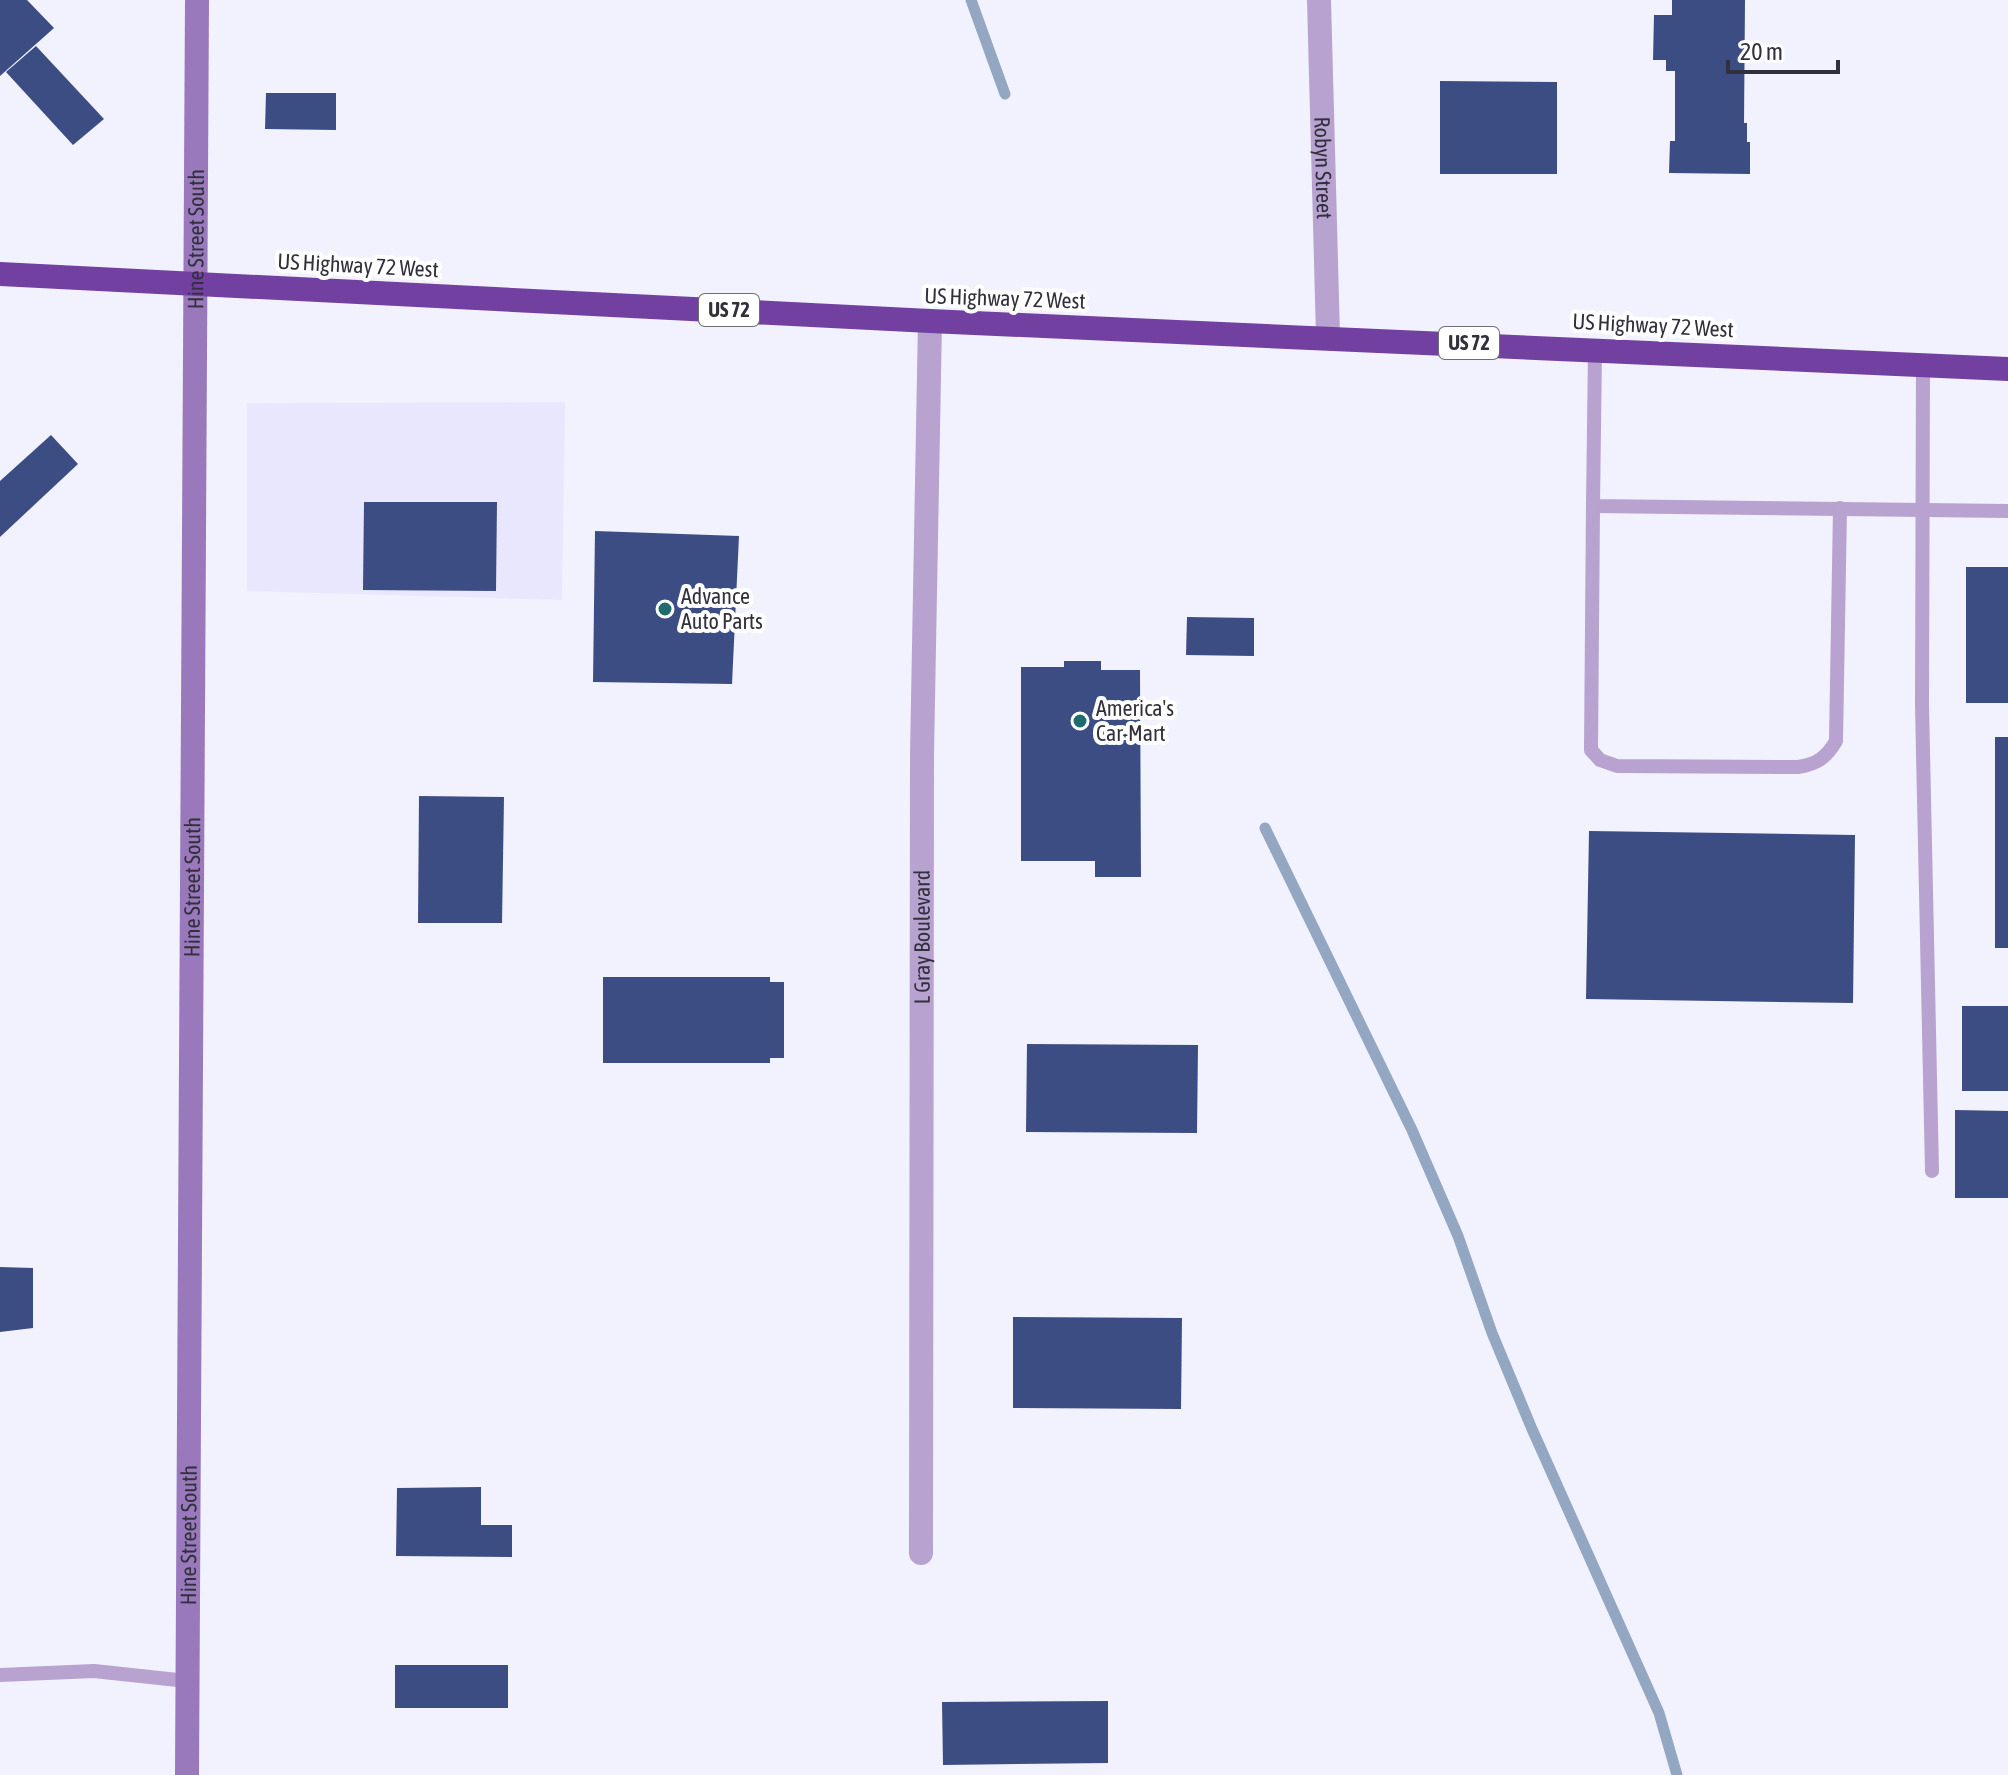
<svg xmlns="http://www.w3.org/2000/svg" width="2008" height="1775" font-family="'Asap Condensed',sans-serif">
  <rect width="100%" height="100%" fill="#f2f1fe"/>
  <polygon fill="#e8e7fe" points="565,402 562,600 247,591 247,403"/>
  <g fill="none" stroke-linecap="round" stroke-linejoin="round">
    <g stroke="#93a7c2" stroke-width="11">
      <polyline points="971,0 1005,94"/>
      <polyline points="1265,828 1412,1130 1458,1236 1492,1333 1532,1429 1659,1713 1677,1775"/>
    </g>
  </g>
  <g fill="#3c4d84">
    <polygon points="0,0 27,0 54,28 0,76"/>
    <polygon points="1672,0 1745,0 1744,123 1747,123 1747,142 1750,142 1750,174 1669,173 1670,141 1675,141 1675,71 1666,71 1666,60 1653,60 1654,15 1672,15"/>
    <polygon points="36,46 104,119 73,145 6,72"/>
    <polygon points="1440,81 1557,82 1557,174 1440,174"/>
    <polygon points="266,93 336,93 336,130 265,129"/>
    <polygon points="51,435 78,464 0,537 0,481"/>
    <polygon points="364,502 497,502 496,591 363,590"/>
    <polygon points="595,531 739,536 732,684 593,682"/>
    <rect x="1966" y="567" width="42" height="136"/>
    <polygon points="1187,617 1254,618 1254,656 1186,655"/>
    <polygon points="1064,661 1101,661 1101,670 1140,670 1141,877 1095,877 1095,861 1021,861 1021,667 1064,667"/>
    <rect x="1995" y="737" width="13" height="211"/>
    <polygon points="419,796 504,797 502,923 418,923"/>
    <polygon points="1589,831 1855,835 1853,1003 1586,999"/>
    <polygon points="603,977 770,977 770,982 784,982 784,1058 770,1058 770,1063 603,1063"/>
    <rect x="1962" y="1006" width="46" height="85"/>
    <polygon points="1027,1044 1198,1045 1197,1133 1026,1132"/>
    <polygon points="1955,1110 2008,1111 2008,1198 1955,1198"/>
    <polygon points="0,1267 33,1268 33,1328 0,1332"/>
    <polygon points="1013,1317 1182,1318 1181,1409 1013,1408"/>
    <polygon points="481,1487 481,1525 512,1525 512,1557 396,1556 397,1488"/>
    <rect x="395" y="1665" width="113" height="43"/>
    <polygon points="1108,1701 1108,1763 943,1765 942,1702"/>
  </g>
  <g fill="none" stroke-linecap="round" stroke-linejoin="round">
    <g stroke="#b7a2d0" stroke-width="14">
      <polyline points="1595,349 1593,506 2008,511"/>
      <polyline points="1923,364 1922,705 1932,1171"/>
      <path d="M1593 506 1591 750 1600 760 1617 766 1798 767C1817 764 1826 758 1836 741L1840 508"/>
      <polyline points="0,1675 94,1671 187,1681"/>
    </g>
    <g stroke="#b7a2d0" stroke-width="24">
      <path id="s1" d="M1319 0 1328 336"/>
      <path id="s2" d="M921 1553 922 755 930 321"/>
    </g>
    <path stroke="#9979bc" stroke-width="24" id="s3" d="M187 1775 197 0"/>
    <polyline stroke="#7240a0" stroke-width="24" points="0,274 930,321 2008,369"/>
  </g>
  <g fill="#1f6b6d" stroke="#fff" stroke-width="3">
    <circle cx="665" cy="609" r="8"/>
    <circle cx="1080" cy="721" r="8"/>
  </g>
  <g text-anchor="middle" stroke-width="8" stroke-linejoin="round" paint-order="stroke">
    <g fill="#fff" stroke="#6f6e76" stroke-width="2">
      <rect x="699" y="294" width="60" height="32" rx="6"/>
      <rect x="1439" y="327" width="60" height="32" rx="6"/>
    </g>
    <g font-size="20" font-weight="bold" fill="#31303c">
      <text x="729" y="317">US 72</text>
      <text x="1469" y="350">US 72</text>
    </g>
    <g font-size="22" fill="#31303c" stroke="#fff">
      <text dy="8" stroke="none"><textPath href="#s1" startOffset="168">Robyn Street</textPath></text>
      <text dy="8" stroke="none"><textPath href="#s3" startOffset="1536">Hine Street South</textPath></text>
      <text transform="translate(358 265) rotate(3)" y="8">US Highway 72 West</text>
      <text transform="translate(1005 298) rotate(2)" y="8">US Highway 72 West</text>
      <text transform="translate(1653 325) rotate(3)" y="8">US Highway 72 West</text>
      <text dy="8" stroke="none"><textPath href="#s3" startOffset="888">Hine Street South</textPath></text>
      <text dy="8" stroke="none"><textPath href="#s2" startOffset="616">L Gray Boulevard</textPath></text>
      <text dy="8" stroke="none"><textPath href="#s3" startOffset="240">Hine Street South</textPath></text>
    </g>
    <g font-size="22" fill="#31303c" stroke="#fff" text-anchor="start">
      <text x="681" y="604">Advance<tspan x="681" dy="25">Auto Parts</tspan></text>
      <text x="1096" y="716">America's<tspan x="1096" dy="25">Car-Mart</tspan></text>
    </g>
  </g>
  <path d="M1728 60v12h110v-12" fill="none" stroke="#31303c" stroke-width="4"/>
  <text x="1740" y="60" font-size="24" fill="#31303c" stroke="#ffffff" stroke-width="6" paint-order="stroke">20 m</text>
</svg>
